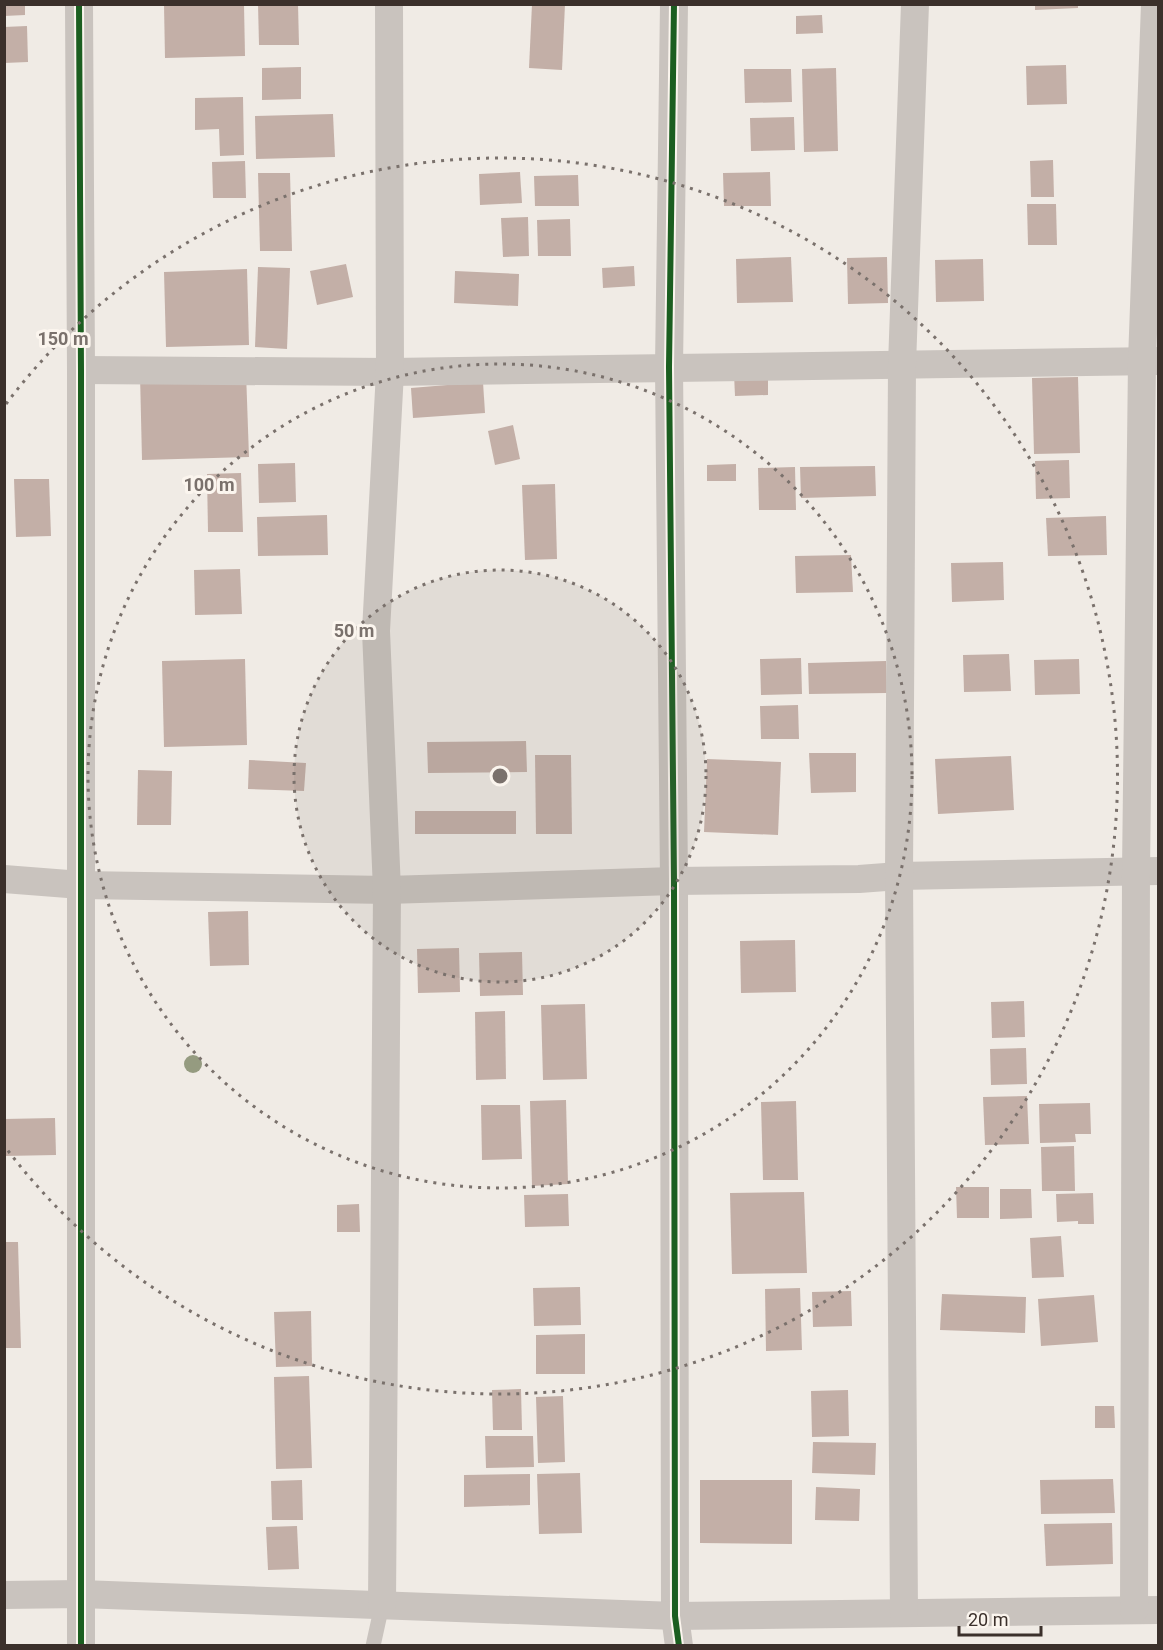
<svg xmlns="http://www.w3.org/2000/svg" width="1163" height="1650" font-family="Roboto,sans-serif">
  <rect width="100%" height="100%" fill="#f0ebe5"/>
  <g fill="#c3afa7">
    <polygon points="4,4 25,4 25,15 4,16"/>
    <polygon points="258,4 298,4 299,45 259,45"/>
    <polygon points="532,4 565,4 562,70 529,68"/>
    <polygon points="164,5 244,5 245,56 165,58"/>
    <polygon points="1035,5 1078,5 1078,8 1035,10"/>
    <polygon points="822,15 823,33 796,34 796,16"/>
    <polygon points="27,26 28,62 4,63 4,27"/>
    <polygon points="1066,65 1067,104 1027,105 1026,66"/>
    <polygon points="301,67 301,99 262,100 262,68"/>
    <polygon points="836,68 838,151 804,152 802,69"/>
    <polygon points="744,69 791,69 792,102 745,103"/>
    <polygon points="243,97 244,155 220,156 219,129 195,130 195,98"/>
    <polygon points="333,114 335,157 256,159 255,116"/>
    <polygon points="794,117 795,150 751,151 750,118"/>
    <polygon points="1053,160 1054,197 1031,197 1030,161"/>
    <polygon points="245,161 246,198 213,198 212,162"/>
    <polygon points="520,172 522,203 480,205 479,174"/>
    <polygon points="770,172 771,206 724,206 723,173"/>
    <polygon points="258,173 290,173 292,251 260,251"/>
    <polygon points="578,175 579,206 535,206 534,176"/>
    <polygon points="1027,204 1056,204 1057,245 1028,245"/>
    <polygon points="528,217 529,256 503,257 501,218"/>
    <polygon points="570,219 571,256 538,256 537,220"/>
    <polygon points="791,257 793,302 737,303 736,259"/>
    <polygon points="887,257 888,303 848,304 847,258"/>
    <polygon points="983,259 984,301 936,302 935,260"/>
    <polygon points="346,264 353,297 317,305 310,271"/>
    <polygon points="634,266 635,286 603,288 602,268"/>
    <polygon points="258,267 290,268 287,349 255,347"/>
    <polygon points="247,269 249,345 166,347 164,272"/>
    <polygon points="455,271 519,274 518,306 454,303"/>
    <polygon points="246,372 249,457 142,460 140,374"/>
    <polygon points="768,373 768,395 735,396 734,374"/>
    <polygon points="1078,377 1080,453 1034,454 1032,378"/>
    <polygon points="483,382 485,413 413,418 411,388"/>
    <polygon points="513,425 520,459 495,465 488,431"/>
    <polygon points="1069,460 1070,498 1036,499 1035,461"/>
    <polygon points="295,463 296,502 259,503 258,464"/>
    <polygon points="736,464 736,481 707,481 707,465"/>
    <polygon points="875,466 876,496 801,498 800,467"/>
    <polygon points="795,467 796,510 759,510 758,468"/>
    <polygon points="241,473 243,532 208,532 207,474"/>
    <polygon points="14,479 49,479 51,536 16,537"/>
    <polygon points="555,484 557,559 525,560 522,485"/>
    <polygon points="327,515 328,555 258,556 257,517"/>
    <polygon points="1106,516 1107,555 1048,556 1046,518"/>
    <polygon points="851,555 853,592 796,593 795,556"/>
    <polygon points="1003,562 1004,600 952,602 951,563"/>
    <polygon points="240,569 242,614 195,615 194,570"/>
    <polygon points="1009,654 1011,691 964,692 963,655"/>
    <polygon points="801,658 802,694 761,695 760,659"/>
    <polygon points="245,659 247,745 164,747 162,661"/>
    <polygon points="1079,659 1080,694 1035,695 1034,660"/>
    <polygon points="886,661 887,693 809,694 808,663"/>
    <polygon points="798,705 799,739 761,739 760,706"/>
    <polygon points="526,741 527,772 428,773 427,742"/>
    <polygon points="809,753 856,753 856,792 811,793"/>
    <polygon points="535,755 571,755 572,834 536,834"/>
    <polygon points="1011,756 1014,810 938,814 935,759"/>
    <polygon points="707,759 781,762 778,835 704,832"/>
    <polygon points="249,760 306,763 304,791 248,789"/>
    <polygon points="138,770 172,771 171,825 137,825"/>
    <rect x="415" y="811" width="101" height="23"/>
    <polygon points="248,911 249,965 210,966 208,912"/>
    <polygon points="795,940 796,992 741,993 740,941"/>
    <polygon points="459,948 460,992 418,993 417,949"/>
    <polygon points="522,952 523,995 480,996 479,953"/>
    <polygon points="1024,1001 1025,1037 992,1038 991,1002"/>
    <polygon points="585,1004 587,1079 543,1080 541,1005"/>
    <polygon points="505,1011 506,1079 476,1080 475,1012"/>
    <polygon points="1026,1048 1027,1084 991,1085 990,1049"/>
    <polygon points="1027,1096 1029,1144 985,1145 983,1097"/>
    <polygon points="566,1100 568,1184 532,1186 530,1101"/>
    <polygon points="796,1101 798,1180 763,1180 761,1102"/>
    <polygon points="1090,1103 1091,1134 1075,1134 1076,1142 1040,1143 1039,1104"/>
    <polygon points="481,1105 520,1105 522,1159 482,1160"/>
    <polygon points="55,1118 56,1155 4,1156 4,1119"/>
    <polygon points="1074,1146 1075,1191 1042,1191 1041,1147"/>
    <polygon points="956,1187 989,1187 989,1218 957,1218"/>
    <polygon points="1000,1189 1031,1189 1032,1218 1000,1219"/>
    <polygon points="804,1192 807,1273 732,1274 730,1193"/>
    <polygon points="1093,1193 1094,1224 1078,1224 1078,1221 1057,1222 1056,1194"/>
    <polygon points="568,1194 569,1226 525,1227 524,1195"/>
    <polygon points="359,1204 360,1232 337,1232 337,1205"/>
    <polygon points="1061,1236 1064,1277 1032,1278 1030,1238"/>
    <polygon points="4,1242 18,1242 21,1348 4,1348"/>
    <polygon points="580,1287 581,1325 534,1326 533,1288"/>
    <polygon points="800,1288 802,1350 766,1351 765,1289"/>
    <polygon points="851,1291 852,1326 813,1327 812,1292"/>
    <polygon points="942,1294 1026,1297 1025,1333 940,1330"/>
    <polygon points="1094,1295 1098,1342 1041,1346 1038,1299"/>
    <polygon points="311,1311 312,1366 276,1367 274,1312"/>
    <polygon points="585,1334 585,1374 536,1374 536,1335"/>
    <polygon points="309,1376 312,1468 276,1469 274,1377"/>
    <polygon points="521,1389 522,1430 493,1430 492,1390"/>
    <polygon points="848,1390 849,1436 812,1437 811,1391"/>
    <polygon points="563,1396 565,1462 538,1463 536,1397"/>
    <polygon points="1095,1406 1114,1406 1115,1428 1095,1428"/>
    <polygon points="485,1436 533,1436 534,1467 486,1468"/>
    <polygon points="813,1442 876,1443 875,1475 812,1473"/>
    <polygon points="580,1473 582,1533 539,1534 537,1474"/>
    <polygon points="530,1474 530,1505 464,1507 464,1475"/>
    <polygon points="1113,1479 1115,1513 1041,1514 1040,1480"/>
    <polygon points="302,1480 303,1520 272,1520 271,1481"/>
    <polygon points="700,1480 792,1480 792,1544 700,1543"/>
    <polygon points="816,1487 860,1489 859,1521 815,1520"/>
    <polygon points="1112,1523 1113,1564 1046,1566 1044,1524"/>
    <polygon points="297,1526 299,1569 268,1570 266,1527"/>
  </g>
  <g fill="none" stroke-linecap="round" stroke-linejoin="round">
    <polyline stroke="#c9c3be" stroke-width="15" points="373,1646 382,1605"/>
    <g stroke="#c9c3be" stroke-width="28">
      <polyline points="79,4 81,370 81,1646"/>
      <polyline points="674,4 669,367 674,881 675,1616 679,1646"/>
      <polyline points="81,370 390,372 1158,361"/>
      <polyline points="4,879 81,885 387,890 674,881 859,879 899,876 1158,871"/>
      <polyline points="4,1595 81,1594 675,1616 1158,1610"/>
      <polyline points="382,1605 387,890 376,631 390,372 389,4"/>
      <polyline points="1134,1610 1136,871 1142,361 1155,4"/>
      <polyline points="904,1613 899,876 902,365 915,4"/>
    </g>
    <defs>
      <g id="cycleway">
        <polyline points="79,4 81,370 81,1646"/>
        <polyline points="674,4 669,367 674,881 675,1616 679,1646"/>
      </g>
    </defs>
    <use href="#cycleway" stroke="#fbf5ee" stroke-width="10"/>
    <use href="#cycleway" stroke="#1b5e20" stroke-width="6"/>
  </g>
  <circle fill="#959b80" cx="193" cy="1064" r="9"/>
  <circle cx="500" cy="776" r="206" fill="#7a716c" fill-opacity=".12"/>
  <g fill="none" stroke="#7a716c" stroke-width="3" stroke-dasharray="3 6">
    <circle cx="500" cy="776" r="206"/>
    <circle cx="500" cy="776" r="412"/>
    <path d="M6 404A618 618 0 1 1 6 1148"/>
  </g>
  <circle cx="500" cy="776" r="9" fill="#7a716c" stroke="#fbf5ee" stroke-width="3"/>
  <g font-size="18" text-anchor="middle" font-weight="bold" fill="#7a716c" stroke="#fbf5ee" stroke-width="6" stroke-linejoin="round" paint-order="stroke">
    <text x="63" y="345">150 m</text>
    <text x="209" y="491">100 m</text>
    <text x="354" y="637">50 m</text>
  </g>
  <rect width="1163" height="1650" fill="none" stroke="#3b302b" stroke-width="12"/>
  <path d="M959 1626v9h82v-9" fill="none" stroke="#3b302b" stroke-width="3"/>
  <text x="968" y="1626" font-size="18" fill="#3b302b" stroke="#fbf5ee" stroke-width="4.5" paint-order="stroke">20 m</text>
</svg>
